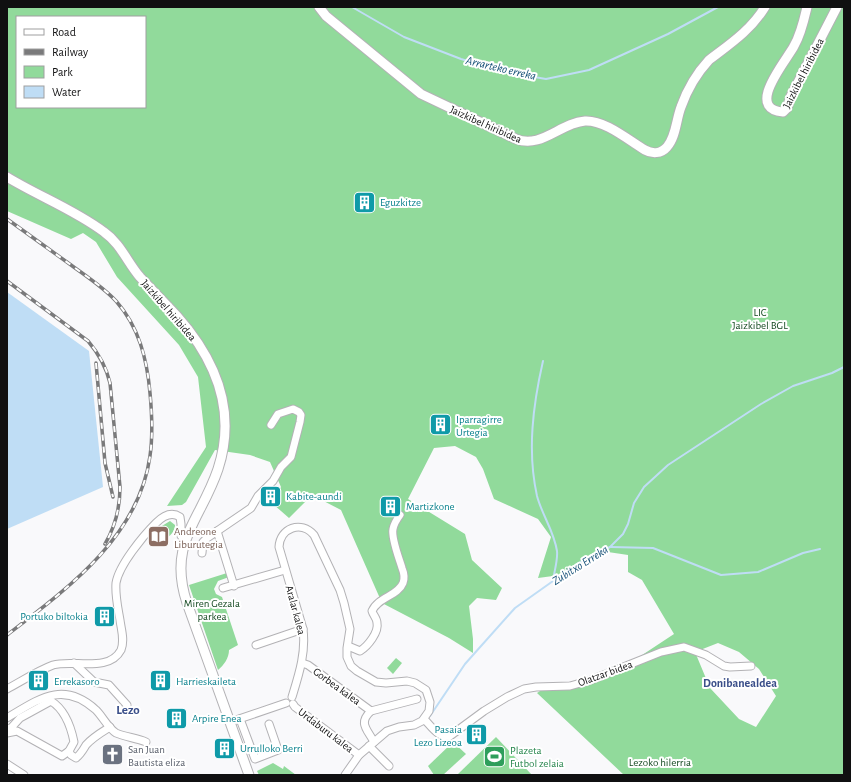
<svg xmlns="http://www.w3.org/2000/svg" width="851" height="782" font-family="'Alegreya Sans',sans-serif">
  <rect width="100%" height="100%" fill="#f9f9fb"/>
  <g fill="#91da9b" fill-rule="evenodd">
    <path d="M7 7H844V775H624L537 693 543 689 569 684 627 665 674 634 642 580 628 572V555L608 552 568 574 538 578 551 537 538 519 494 499 483 469 476 457 455 446 434 448 408 499 465 534 472 560 502 588 496 600 477 598 469 606 473 639V653L449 638 382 603 341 510 312 495 289 518 273 504 281 487 270 462 250 455 215 450 186 502 182 505 167 506 206 447 198 377 179 345 117 277 96 242 83 233 71 239 7 211ZM17 17H145V107H17ZM718 643 739 652 759 669 776 696 756 727 739 719 710 688 695 652Z"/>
    <path d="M170 521 175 525C175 530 172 534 167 538L157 529Z"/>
    <path d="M227 573 229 577 218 581 214 589 216 594 222 597 238 645 229 650C229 658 224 665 218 670L189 585Z"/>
    <polygon points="396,658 402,663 393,674 387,668"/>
    <polygon points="496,737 532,775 457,775"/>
    <polygon points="453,742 466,754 443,775 434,775 428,766"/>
    <polygon points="273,763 283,769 284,766 296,775 259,775 257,771"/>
  </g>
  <polygon fill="#bfddf5" points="7,292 89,351 103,487 7,529"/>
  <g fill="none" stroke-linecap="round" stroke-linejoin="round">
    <g stroke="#bfddf5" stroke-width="2">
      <polyline points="352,7 404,37 461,59 505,72 546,79 589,70 668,34 718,7"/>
      <path d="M543 361C533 405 527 451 537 496 542 515 554 531 557 551 558 560 554 572 553 581"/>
      <polyline points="611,547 653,548 721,575 758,572 803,553 820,549"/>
      <polyline points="430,716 465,664 515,608 577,564 610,547 623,534 628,524 634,503 644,487 668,465 761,404 793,386 832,373 844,367"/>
    </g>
    <defs>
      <g id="minor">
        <polyline points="217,531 234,586"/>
        <polyline points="202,553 203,542 207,538 251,508 258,496 273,481 281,467 291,457 300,422 301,415 299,412 293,409 278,414 271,425"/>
        <polyline points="223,588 285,570"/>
        <polyline points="256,645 303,629"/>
        <path d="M348 646 360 651C368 646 379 632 377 623 377 618 373 615 372 611 378 597 398 596 403 583 405 578 404 573 402 568 399 558 391 538 393 529 394 524 397 519 400 515"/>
        <polyline points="74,663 94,682 109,685 127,705"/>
        <polyline points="302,663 308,665 371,711"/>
        <path d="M7 689C22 681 37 671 53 665 73 659 109 673 121 650 125 640 121 629 120 620 118 608 115 596 116 583 119 565 143 536 156 523 163 516 171 511 180 517L181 524V536L186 539"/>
        <path d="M292 697C299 674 306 653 303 629L279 547C280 528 301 520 314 535L340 590 344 603 350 629 347 648V657L351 666 357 671 376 682 386 683 407 681 415 683 426 690 430 702 429 711 422 721 414 725 399 727 387 731 359 755 345 775"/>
        <polyline points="293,704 295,707 359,755"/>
        <path d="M7 718C39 699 63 680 96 710 103 717 108 728 116 733 125 737 137 738 146 742"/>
        <polyline points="240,719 255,759 278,750 269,724"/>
        <path d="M424 719C432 727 438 738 450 736L484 711 507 697 524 689 536 687 570 686 591 680 661 652 684 647 706 655 724 666 730 667 751 666"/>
        <polyline points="236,720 286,703"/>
        <path d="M7 729 11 728 20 718 51 701C64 709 71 727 74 742L69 751 62 756 17 731 7 733"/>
        <path d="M374 742C367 729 358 723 371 711L417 699"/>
        <polyline points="369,746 389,766"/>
        <path d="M69 751 71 755 76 758C81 754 83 750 86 745 93 737 102 732 110 727"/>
        <polyline points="7,764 24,775"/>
      </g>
      <g id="tertiary">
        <path d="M319 7 326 16 421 94 516 139C541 149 560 123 585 121 605 120 628 140 645 150 652 154 661 154 667 147 676 137 676 120 681 107 687 90 697 73 709 60 730 44 751 30 765 7"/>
        <path d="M807 7C804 20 801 34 794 46 787 60 744 109 783 112L787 108 791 96 837 7"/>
        <path d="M7 177C38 196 75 210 104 232 121 244 127 262 140 277 152 290 165 303 177 316 216 360 237 411 218 469 201 520 167 543 187 603L249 775"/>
      </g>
    </defs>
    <use href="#minor" stroke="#b3b2b5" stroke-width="9"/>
    <use href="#tertiary" stroke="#b3b2b5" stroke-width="11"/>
    <use href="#minor" stroke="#fff" stroke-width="7"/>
    <use href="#tertiary" stroke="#fff" stroke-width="9"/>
    <defs>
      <g id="rail">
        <path d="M7 219C28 234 50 250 71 265 86 276 103 287 116 301 139 327 147 359 150 393 152 414 153 435 150 456 139 537 67 589 7 635"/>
        <path d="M7 281 88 341C99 354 106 366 110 383L120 487C120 507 115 527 105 544"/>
        <polyline points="96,363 105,463 113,497"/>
      </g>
    </defs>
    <use href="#rail" stroke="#7a7a7b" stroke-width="3.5"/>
    <use href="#rail" stroke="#fff" stroke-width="2" stroke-dasharray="6" stroke-linecap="butt"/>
  </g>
  <defs>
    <symbol id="building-square" viewBox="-11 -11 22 22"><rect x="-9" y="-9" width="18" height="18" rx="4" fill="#0f9aa8" stroke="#fff"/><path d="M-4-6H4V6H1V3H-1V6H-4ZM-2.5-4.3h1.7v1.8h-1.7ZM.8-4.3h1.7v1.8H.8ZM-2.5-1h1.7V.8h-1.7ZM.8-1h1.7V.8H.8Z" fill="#fff"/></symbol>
    <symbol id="library-square" viewBox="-11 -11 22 22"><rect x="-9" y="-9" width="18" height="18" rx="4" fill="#8d6e63" stroke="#fff"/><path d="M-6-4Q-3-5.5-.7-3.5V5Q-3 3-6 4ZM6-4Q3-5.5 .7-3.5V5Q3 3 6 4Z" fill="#fff"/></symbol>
    <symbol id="church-square" viewBox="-11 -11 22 22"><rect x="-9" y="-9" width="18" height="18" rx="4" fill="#6b7280" stroke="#fff"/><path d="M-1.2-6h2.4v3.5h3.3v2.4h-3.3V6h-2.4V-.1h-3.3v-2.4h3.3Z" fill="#fff"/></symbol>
    <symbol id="stadium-square" viewBox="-11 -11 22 22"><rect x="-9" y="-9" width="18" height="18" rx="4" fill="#2e9e5b" stroke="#fff"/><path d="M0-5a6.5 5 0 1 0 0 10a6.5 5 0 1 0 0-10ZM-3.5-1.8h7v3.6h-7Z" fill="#fff"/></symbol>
  </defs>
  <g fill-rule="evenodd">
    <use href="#building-square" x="352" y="190" width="25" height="25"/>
    <use href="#building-square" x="428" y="412" width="25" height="25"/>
    <use href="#building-square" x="258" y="484" width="25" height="25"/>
    <use href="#building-square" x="378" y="494" width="25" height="25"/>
    <use href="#library-square" x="146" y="524" width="25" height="25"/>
    <use href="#building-square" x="92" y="604" width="25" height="25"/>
    <use href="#building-square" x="26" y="668" width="25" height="25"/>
    <use href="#building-square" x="148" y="668" width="25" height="25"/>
    <use href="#building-square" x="164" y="706" width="25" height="25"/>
    <use href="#building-square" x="464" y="722" width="25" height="25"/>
    <use href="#building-square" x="212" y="736" width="25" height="25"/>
    <use href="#church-square" x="100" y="742" width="25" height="25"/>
    <use href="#stadium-square" x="482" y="744" width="25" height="25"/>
  </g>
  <g text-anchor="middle" stroke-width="4" stroke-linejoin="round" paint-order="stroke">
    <g font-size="11" fill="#101011" stroke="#fff">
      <text transform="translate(803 73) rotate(-63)" y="4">Jaizkibel hiribidea</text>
      <text transform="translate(486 124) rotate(24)" y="4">Jaizkibel hiribidea</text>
      <text transform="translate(169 310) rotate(49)" y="4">Jaizkibel hiribidea</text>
      <text transform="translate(296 610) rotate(75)" y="4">Aralar kalea</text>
      <text transform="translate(605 673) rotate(-20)" y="4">Olatzar bidea</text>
      <text transform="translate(337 686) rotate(36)" y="4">Gorbea kalea</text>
      <text transform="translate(326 730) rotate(37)" y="4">Urdaburu kalea</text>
    </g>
    <g font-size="11" fill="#0d838f" stroke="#fff" text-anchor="start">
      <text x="380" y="206">Eguzkitze</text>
      <text x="456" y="423">Iparragirre<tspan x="456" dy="13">Urtegia</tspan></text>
      <text x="286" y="500">Kabite-aundi</text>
      <text x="406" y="510">Martizkone</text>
      <text x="88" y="620" text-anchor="end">Portuko biltokia</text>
      <text x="54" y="685">Errekasoro</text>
      <text x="176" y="685">Harrieskaileta</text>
      <text x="192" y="722">Arpire Enea</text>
      <text x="462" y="733" text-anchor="end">Pasaia<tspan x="462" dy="13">Lezo Lizeoa</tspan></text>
      <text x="240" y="752">Urrulloko Berri</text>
    </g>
    <g font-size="11" fill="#144921" stroke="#fff">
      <text x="760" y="316">LIC<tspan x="760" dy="13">Jaizkibel BGL</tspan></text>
      <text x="212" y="607">Miren Gezala<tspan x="212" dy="13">parkea</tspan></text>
      <text x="660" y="766">Lezoko hilerria</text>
    </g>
    <g font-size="11" fill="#785e54" stroke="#fff" text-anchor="start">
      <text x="174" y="535">Andreone<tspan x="174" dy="13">Liburutegia</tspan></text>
    </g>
    <g font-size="11" fill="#5b616d" stroke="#fff" text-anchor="start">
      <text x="128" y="753">San Juan<tspan x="128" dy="13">Bautista eliza</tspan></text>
    </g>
    <g font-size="11" fill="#27864d" stroke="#fff" text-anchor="start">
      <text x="510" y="754">Plazeta<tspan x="510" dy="13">Futbol zelaia</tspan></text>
    </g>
    <g font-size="12" font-style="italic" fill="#175178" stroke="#fff">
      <text transform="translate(501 68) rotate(13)" y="4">Arrarteko erreka</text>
      <text transform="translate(580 565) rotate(-32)" y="4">Zubitxo Erreka</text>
    </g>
    <g font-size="12" font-weight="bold" fill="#3b4f8a" stroke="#fff">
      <text x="740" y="687">Donibanealdea</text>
    </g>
    <g font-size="13" font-weight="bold" fill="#3b4f8a" stroke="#fff">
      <text x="128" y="714">Lezo</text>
    </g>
  </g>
  <rect width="851" height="782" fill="none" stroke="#101011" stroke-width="16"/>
  <rect x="16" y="16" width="130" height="92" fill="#ffffff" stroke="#9f9fa0"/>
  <rect x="24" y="29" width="20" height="6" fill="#ffffff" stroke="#9f9fa0"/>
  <text x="52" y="36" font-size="12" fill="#101011">Road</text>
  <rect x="24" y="49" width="20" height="6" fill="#7a7a7b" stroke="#9f9fa0"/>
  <text x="52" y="56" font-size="12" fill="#101011">Railway</text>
  <rect x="24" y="66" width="20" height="12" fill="#91da9b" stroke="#9f9fa0"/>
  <text x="52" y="76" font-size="12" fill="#101011">Park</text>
  <rect x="24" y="86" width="20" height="12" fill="#bfddf5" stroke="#9f9fa0"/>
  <text x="52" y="96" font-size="12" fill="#101011">Water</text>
</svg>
